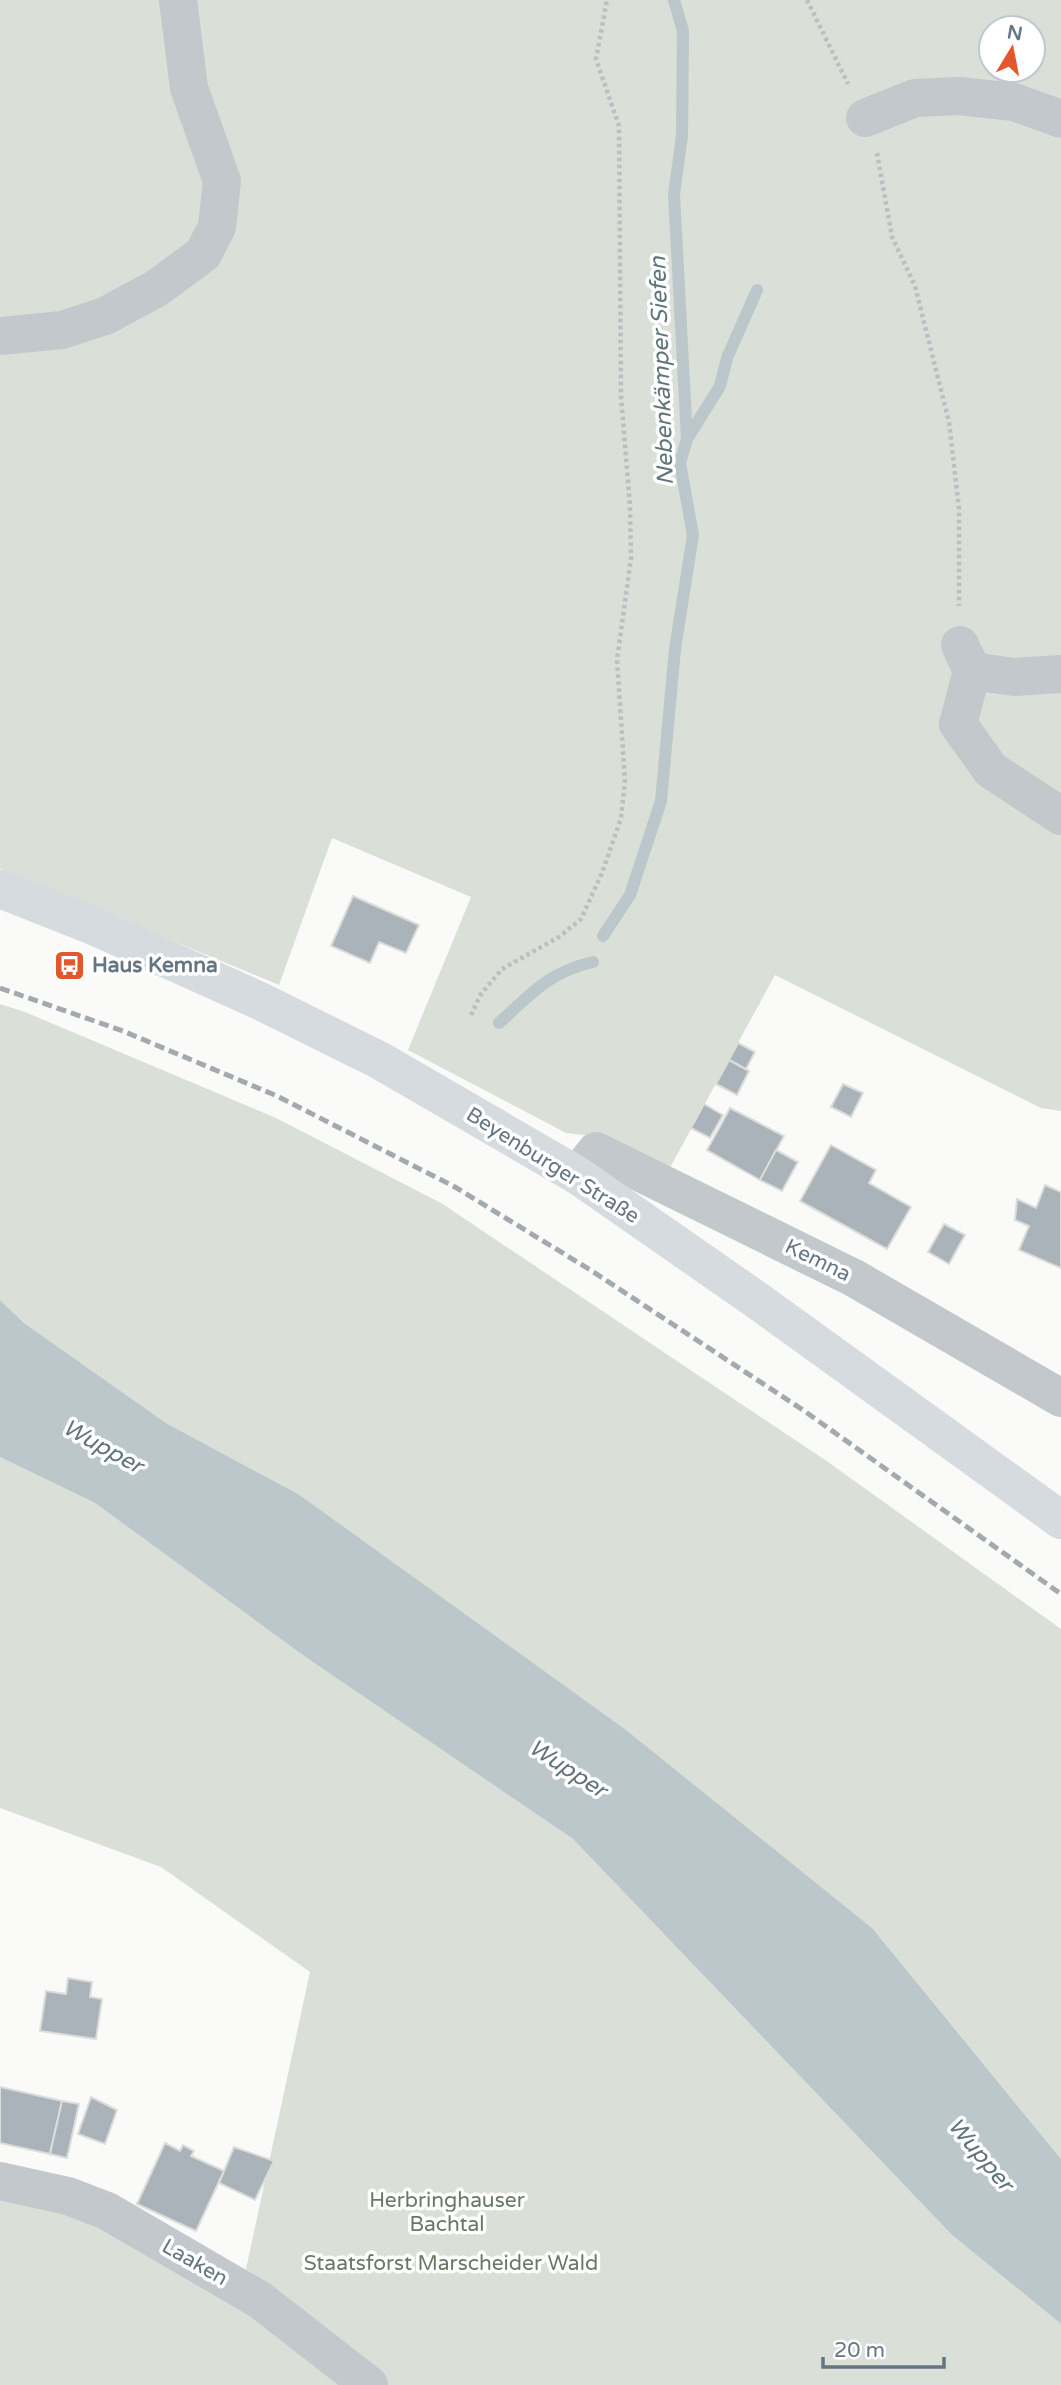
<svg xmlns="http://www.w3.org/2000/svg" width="1061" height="2385" font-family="'Varela Round',sans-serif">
  <rect width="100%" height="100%" fill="#fafaf8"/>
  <g fill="#dadfd7" fill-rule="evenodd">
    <path d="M0 0H1061V1111L1041 1108 775 975 666 1175 592 1136 566 1133 408 1050 471 897 332 838 279 985 0 869ZM991 28H1033V70H991Z"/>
    <polygon points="0,1004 25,1012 276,1118 441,1203 828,1462 1061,1629 1061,2159 873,1929 298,1494 166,1423 24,1323 0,1300"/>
    <polygon points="0,1457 95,1503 304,1656 573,1839 952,2235 1061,2324 1061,2385 0,2385 0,2183 240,2288 246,2269 310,1972 161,1867 0,1808"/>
  </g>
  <polygon fill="#bbc7cb" points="0,1300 24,1323 166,1423 298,1494 626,1730 873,1929 1061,2159 1061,2324 952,2235 573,1839 304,1656 95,1503 0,1457"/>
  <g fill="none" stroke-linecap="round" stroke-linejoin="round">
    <g stroke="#bbc7cb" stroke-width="12">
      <polyline points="687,439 720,386 727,358 757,290"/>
      <polyline points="603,936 630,895 661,801 675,649 693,535 680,463 687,439 674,194 682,136 683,31 674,0"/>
      <path d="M499 1023C531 994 549 972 593 962"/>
    </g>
  </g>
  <g fill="#aab3b9" stroke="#dcdcda" stroke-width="2">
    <polygon points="353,896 419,925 406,953 379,942 370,963 331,946"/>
    <polygon points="738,1043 755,1052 746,1069 729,1060"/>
    <polygon points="729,1060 749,1071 737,1095 716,1084"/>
    <polygon points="843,1084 863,1093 851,1117 831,1107"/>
    <polygon points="704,1104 723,1115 710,1138 691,1128"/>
    <polygon points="730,1108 784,1136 760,1180 707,1150"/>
    <polygon points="831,1145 876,1170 869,1183 911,1207 887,1249 800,1201"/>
    <polygon points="776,1150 798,1162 782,1191 760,1180"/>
    <polygon points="1045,1185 1061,1192 1061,1268 1019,1250 1029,1226 1015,1220 1017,1199 1036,1208"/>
    <polygon points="944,1224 965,1235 949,1264 928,1252"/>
    <polygon points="68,1978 92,1982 90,1997 102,1999 96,2039 40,2031 46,1991 66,1994"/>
    <polygon points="0,2087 62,2101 50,2154 0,2143"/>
    <polygon points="91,2097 117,2110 105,2144 78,2134"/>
    <polygon points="62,2101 79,2104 67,2158 50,2154"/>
    <polygon points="165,2143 180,2151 183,2145 194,2151 191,2156 224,2171 196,2231 137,2204"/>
    <polygon points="234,2147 274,2161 255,2200 219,2183"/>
  </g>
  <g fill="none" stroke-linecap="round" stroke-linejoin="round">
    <g stroke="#bbbfc2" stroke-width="4.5" stroke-dasharray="3.5 3.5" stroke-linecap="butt">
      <polyline points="807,0 848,84"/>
      <polyline points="877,153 892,237 915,286 949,422 959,509 959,606"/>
      <polyline points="471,1015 481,994 502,969 559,937 581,919 602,873 621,818 625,781 617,660 631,558 630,506 621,396 619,126 596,59 607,0"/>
    </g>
    <g stroke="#c3c8cc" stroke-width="38">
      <polyline points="865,118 915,98 959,96 1014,102 1061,119"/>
      <polyline points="0,336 62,330 105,316 157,288 203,254 217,227 222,181 189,88 178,0"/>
      <polyline points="960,645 972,671 1014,677 1061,674"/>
      <polyline points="972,671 958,724 991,770 1061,816"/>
      <polyline points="577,1175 596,1151 854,1278 1061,1398"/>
      <polyline points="0,2181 68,2196 107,2211 260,2300 369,2385"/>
    </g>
    <polyline stroke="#d6dbdf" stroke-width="38" points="0,889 91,925 260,1001 379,1060 577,1175 758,1301 1061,1520"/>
    <polyline stroke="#a2aab0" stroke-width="5" stroke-dasharray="10 5" stroke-linecap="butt" points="0,988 123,1031 277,1096 455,1187 592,1271 803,1410 1061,1594"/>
  </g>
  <defs>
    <symbol id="bus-square" viewBox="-11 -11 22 22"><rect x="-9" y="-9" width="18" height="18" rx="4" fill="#e4572e" stroke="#fff"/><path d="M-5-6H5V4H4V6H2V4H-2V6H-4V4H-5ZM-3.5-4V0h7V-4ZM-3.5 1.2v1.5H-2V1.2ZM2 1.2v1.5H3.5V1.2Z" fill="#fff"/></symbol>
  </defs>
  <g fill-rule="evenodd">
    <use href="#bus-square" x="52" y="948" width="35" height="35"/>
  </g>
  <g text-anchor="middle" stroke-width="7" stroke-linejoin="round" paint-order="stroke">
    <g font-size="21" font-weight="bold" fill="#657683" stroke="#fff" text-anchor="start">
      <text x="92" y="972">Haus Kemna</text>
    </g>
    <g font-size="21" fill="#657683" stroke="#fff">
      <text transform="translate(553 1165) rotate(32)" y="7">Beyenburger Straße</text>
      <text transform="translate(818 1260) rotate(26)" y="7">Kemna</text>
      <text transform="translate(195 2262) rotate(30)" y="7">Laaken</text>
    </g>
    <g font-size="21" fill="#687a64" stroke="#fff">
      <text x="447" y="2207">Herbringhauser<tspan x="447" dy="24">Bachtal</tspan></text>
      <text x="451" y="2270">Staatsforst Marscheider Wald</text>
    </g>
    <g font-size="23" font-style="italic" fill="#60757c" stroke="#fff">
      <text transform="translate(661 371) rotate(-92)" y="8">Nebenkämper Siefen</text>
      <text transform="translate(103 1446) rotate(29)" y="8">Wupper</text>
      <text transform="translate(568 1768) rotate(33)" y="8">Wupper</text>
      <text transform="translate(981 2154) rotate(50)" y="8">Wupper</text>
    </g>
  </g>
  <g transform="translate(1012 49) rotate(10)"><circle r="33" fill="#ffffff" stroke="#c1c8cd" stroke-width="2"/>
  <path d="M0-5L12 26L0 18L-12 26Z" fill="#e4572e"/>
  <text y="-10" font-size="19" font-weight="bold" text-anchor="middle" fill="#657683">N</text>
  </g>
  <path d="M823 2357v10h121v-10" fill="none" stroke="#657683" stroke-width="3.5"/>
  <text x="834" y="2357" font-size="21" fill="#657683" stroke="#ffffff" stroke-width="5" paint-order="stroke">20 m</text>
</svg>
